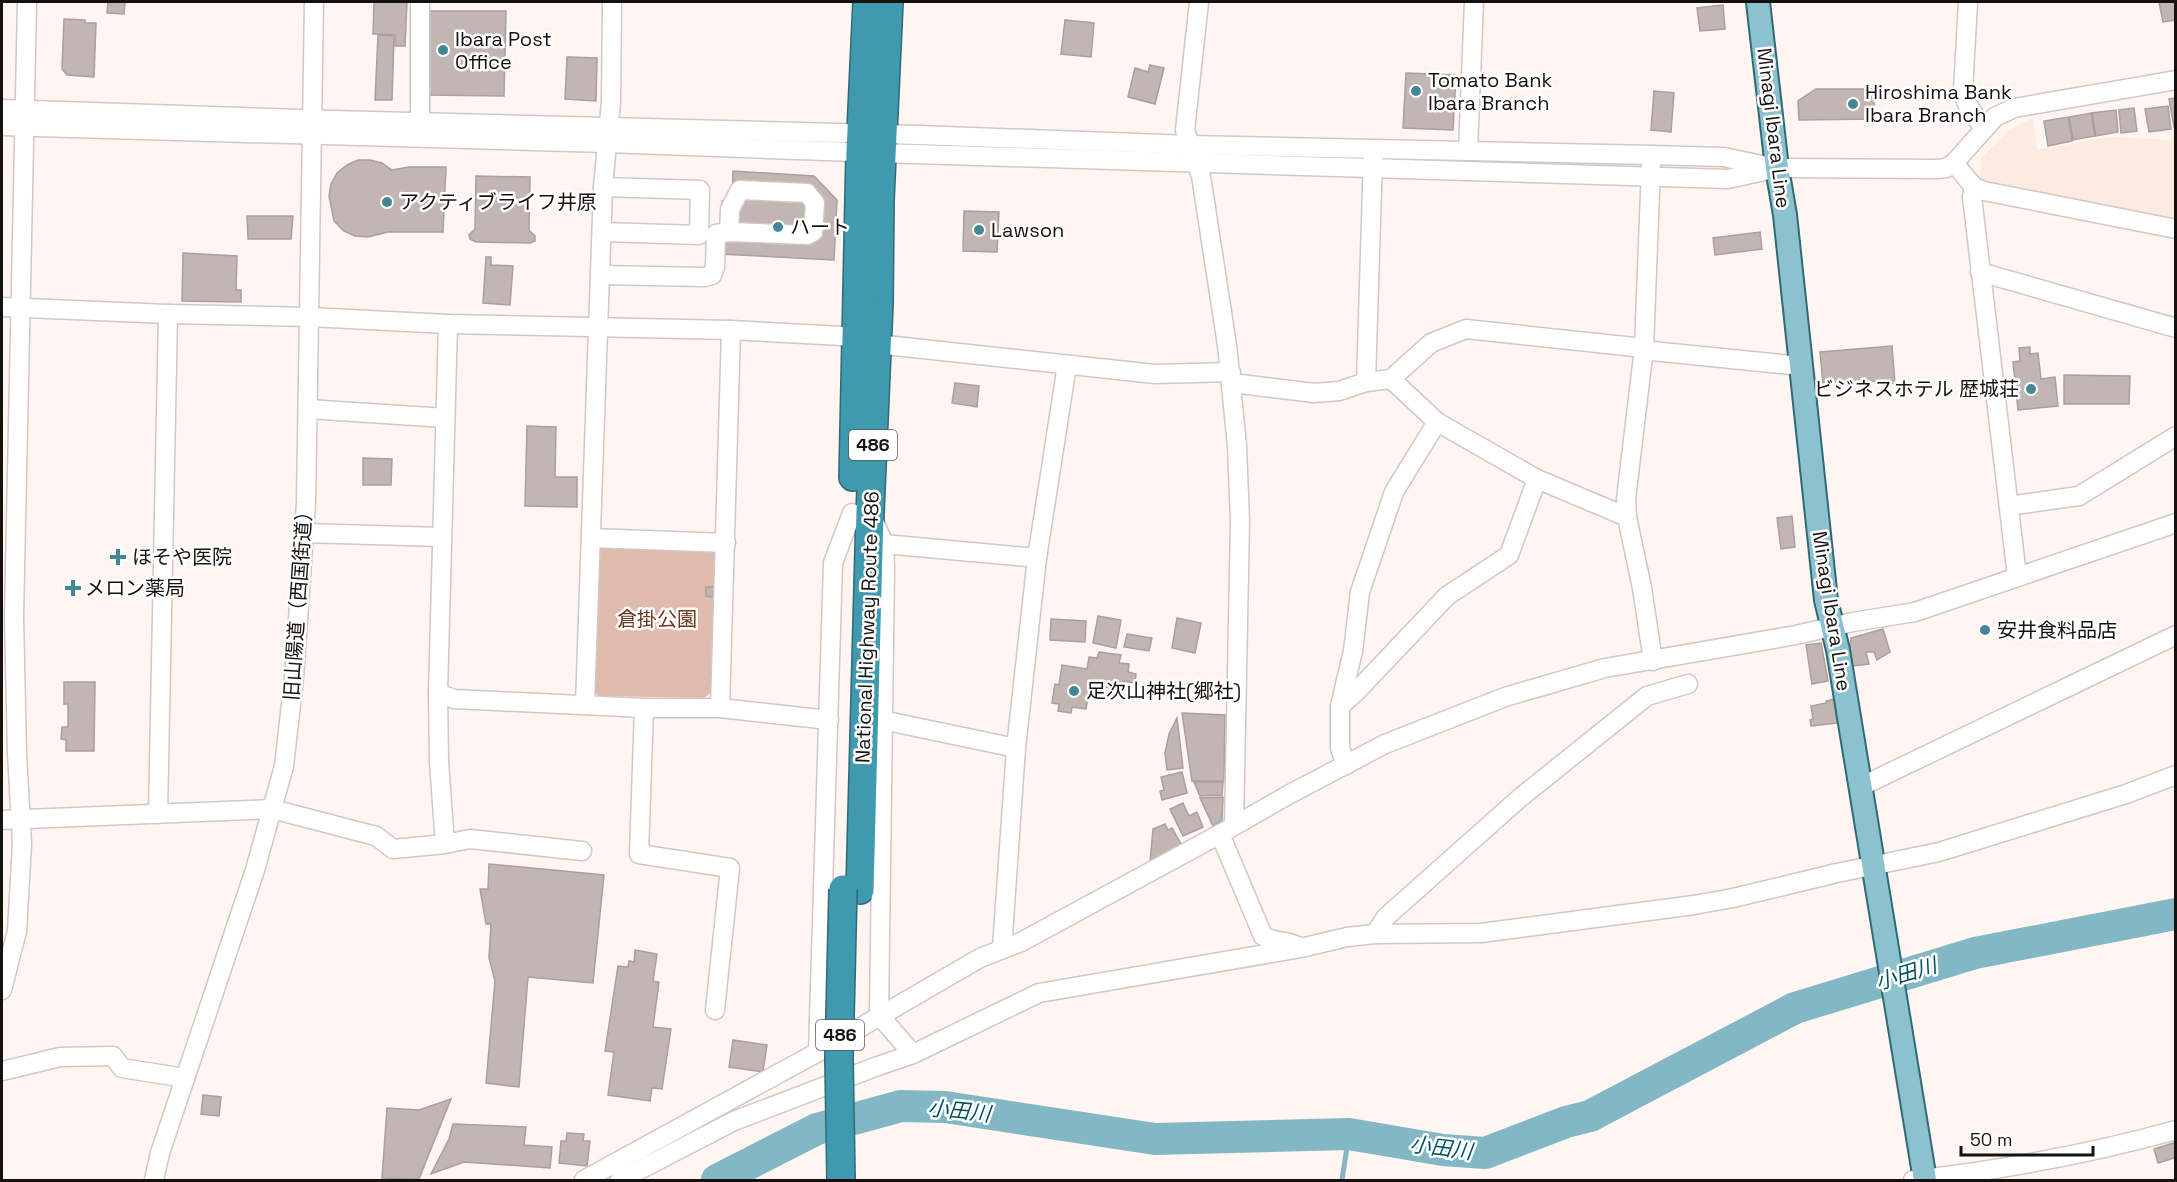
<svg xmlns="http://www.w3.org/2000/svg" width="2177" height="1182" font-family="'Space Grotesk','Noto Sans JP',sans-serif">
  <rect width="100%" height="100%" fill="#fff5f1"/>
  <polygon fill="#fdeae1" points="2033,118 2037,150 2111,137 2171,140 2173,119 2175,119 2175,224 1980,183 1981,158 2008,131"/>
  <polygon fill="#debbad" points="603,545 719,549 714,690 704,698 598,696 594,692 599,549"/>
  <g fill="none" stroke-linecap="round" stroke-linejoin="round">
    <polyline stroke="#83b7c5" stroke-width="5" points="1342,1180 1349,1134"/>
    <polyline stroke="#83b7c5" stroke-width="32" points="717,1180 817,1129 901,1106 945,1107 1155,1139 1349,1134 1443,1150 1485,1153 1566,1122 1590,1116 1795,1008 1975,953 2176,914"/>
  </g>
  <g fill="#c1b6b2" stroke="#aa9f9b" stroke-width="1.5">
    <polygon points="108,2 125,2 124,14 107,13"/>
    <polygon points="374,2 407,2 405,46 395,46 395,35 373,34"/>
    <polygon points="2159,2 2176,2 2176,20 2163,22"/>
    <polygon points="1723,5 1725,29 1700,31 1697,8"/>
    <polygon points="426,11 506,11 504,96 425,95"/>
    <polygon points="64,19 85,20 85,23 96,23 94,77 67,75 62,69"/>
    <polygon points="1065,20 1094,23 1091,57 1061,54"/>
    <polygon points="378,35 394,36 392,100 375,100"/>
    <polygon points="567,57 597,58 596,101 565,99"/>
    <polygon points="1150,65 1164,68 1155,104 1128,97 1135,68 1148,72"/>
    <polygon points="1406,73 1456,75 1453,130 1403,128"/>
    <polygon points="1816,89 1874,89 1874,119 1799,120 1798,101"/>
    <polygon points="1654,91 1674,93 1671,132 1651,130"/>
    <polygon points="2176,98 2176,127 2174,127 2169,99"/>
    <polygon points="2168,106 2171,129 2149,132 2145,109"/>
    <polygon points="2134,108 2137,131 2121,133 2119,110"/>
    <polygon points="2116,110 2118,132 2096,136 2092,113"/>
    <polygon points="2091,113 2095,136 2073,140 2069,117"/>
    <polygon points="2068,117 2072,141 2048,146 2044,121"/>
    <polygon points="358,160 370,160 382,163 392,170 409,167 446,167 443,232 388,232 368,237 355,236 344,231 334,221 329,196 331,184 337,173 347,165"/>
    <polygon points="733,171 814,176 837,200 834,260 719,254 722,201 732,201"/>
    <polygon points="476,176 530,177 529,230 535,236 535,241 530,243 476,242 470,239 469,235 475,229"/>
    <polygon points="964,211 999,212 997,252 963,251"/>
    <polygon points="247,216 293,216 291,239 248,239"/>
    <polygon points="1760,232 1762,249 1715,255 1713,238"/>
    <polygon points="183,253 237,256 236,290 241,290 241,302 182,301"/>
    <polygon points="486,257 491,257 491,265 513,266 510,305 483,303"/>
    <polygon points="1892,346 1895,383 1880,385 1879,381 1823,384 1820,352"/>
    <polygon points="2030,347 2030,354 2038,353 2041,379 2055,377 2058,406 2018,410 2013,362 2020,361 2019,348"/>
    <polygon points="2064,375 2130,376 2129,404 2064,404"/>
    <polygon points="955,383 979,386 977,407 952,403"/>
    <polygon points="527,426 556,427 555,477 577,477 577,507 525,506"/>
    <polygon points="363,458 392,459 391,485 363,485"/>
    <polygon points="1792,516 1795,547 1781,549 1777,518"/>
    <polygon points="706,587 714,587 713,597 706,596"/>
    <polygon points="1098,616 1121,620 1116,648 1093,643"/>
    <polygon points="1177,618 1201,623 1195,653 1172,648"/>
    <polygon points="1051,619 1086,621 1085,642 1050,640"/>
    <polygon points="1883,629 1890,652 1877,660 1874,652 1866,652 1869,664 1853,666 1850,650 1851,638"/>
    <polygon points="1127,634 1152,638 1149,651 1124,647"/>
    <polygon points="1821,643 1828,681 1812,684 1806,645"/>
    <polygon points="1099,652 1121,655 1119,663 1129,664 1128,672 1136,674 1135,683 1124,681 1123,690 1090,685 1086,709 1072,707 1071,713 1058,711 1059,704 1052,703 1055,684 1059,685 1062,665 1087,669 1089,657 1097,658"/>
    <polygon points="64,682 95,682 94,751 66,751 66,740 61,739 62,727 68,727 68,704 64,704"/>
    <polygon points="1835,699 1837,723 1811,726 1810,720 1813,719 1811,706 1826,703 1826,701"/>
    <polygon points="1182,713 1225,715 1224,781 1192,781"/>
    <polygon points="1177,718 1183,768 1167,770 1165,753 1169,734"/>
    <polygon points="1182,772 1187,793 1162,800 1160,791 1164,790 1161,777"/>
    <polygon points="1194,782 1223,782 1222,795 1200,796"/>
    <polygon points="1223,797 1222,820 1213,826 1200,798"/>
    <polygon points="1183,803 1189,816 1197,812 1203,827 1183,836 1170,809"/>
    <polygon points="1165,824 1168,830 1172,828 1181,844 1150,862 1153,829"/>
    <polygon points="489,864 604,875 593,983 528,977 519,1087 486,1083 495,981 489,958 491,924 486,924 480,889 488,889"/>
    <polygon points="635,950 657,954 653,981 659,982 653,1027 671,1029 662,1089 652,1088 650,1101 608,1095 614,1052 605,1051 618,966 628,967 629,961 634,962"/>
    <polygon points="733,1040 767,1045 763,1072 729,1067"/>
    <polygon points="203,1095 221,1097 219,1116 201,1114"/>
    <polygon points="451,1099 419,1179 382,1178 387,1108 419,1110"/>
    <polygon points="453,1124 526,1127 524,1145 552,1147 550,1168 464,1162 431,1174 449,1139"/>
    <polygon points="567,1133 584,1134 583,1141 590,1141 587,1166 559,1163 561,1141 566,1141"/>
    <polygon points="2176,1142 2176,1164 2174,1158 2158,1163 2154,1149"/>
  </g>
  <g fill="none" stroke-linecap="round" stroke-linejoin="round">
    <defs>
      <g id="minor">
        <polyline points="1199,2 1185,130 1201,176 1227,345 1237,446 1240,521 1234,825"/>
        <polyline points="1968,2 1963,91 1967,104 1984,129"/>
        <polyline points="2,109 332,120 918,135 1190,145 1651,155 1723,157 1777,168 1937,169 1946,168 1954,163 1995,117 2014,108 2176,80"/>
        <polyline points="420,122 420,2"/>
        <polyline points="2,126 606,143 882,153 1728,179 1773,169"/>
        <polyline points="1468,151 1474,2"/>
        <polyline points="1954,163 1974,187 1984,191 2176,229"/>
        <polyline points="1974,187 1972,197 2017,576"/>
        <polyline points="602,232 699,235 700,190 603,187"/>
        <polyline points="1980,272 2176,328"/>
        <polyline points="600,275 705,277 712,275 715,267 716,234 729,232 807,235 813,232 815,203 807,193 740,190 730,209 729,232"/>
        <polyline points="2,307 168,314 310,317 448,324 731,330 842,336 876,344 1155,374 1231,372"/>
        <polyline points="1366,382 1373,156"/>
        <polyline points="1232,383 1314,393 1339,391 1366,382 1391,379 1431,343 1466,329 1644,348 1651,166"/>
        <polyline points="308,409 445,418"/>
        <polyline points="1437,422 1537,479 1627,517"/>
        <polyline points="2009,506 2079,496 2176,436"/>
        <polyline points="873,519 884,544 885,567 879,1015 913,1054"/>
        <polyline points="304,533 441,537"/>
        <polyline points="591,538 726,543"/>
        <polyline points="884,544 1037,558"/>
        <polyline points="1653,661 1642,588 1627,517 1626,499 1644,348 1652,351 1801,366"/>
        <polyline points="438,693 454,699 644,708 720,708 829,720"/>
        <polyline points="585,704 603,187 611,102 612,2"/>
        <polyline points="1340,706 1355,693 1447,596 1509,555 1537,479"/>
        <polyline points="644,708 639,854 730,868 715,1010"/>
        <polyline points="720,708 731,330"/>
        <polyline points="882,720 1016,748"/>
        <polyline points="1346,765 1340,748 1340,706 1353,651 1360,592 1394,492 1437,422 1391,379"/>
        <polyline points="1860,787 2176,635"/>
        <polyline points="158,814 168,314"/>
        <polyline points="2,820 272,809 376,836 393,849 445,844 470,839 582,851"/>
        <path d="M1220 834 1263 936C1275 943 1290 940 1301 948L1347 937 1375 934 1386 917 1521 797 1647 696 1688 684"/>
        <polyline points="445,844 439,762 438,693 448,324"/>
        <polyline points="1375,934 1481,933 1694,905 1733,898 1837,873 1939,852 2126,794 2176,775"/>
        <polyline points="1002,949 1016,748 1037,558 1067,365"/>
        <polyline points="2,990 17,931 22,844 17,753 14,617 27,2"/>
        <polyline points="818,1052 833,563 852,513"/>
        <polyline points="2,1071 60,1057 113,1056 122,1068 185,1078"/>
        <polyline points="154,1180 160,1153 255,870 284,766 294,678 306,503 314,2"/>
        <polyline points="584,1180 818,1052 980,958 1021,942 1220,834 1288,795 1385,744 1505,697 1605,668 1796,635 1853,622 1915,612 2176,523"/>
        <polyline points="620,1180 734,1121 875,1067 913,1054 1039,993 1301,948"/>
        <path d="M1913 1180C2001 1170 2090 1154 2176 1130"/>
      </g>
      <polyline id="major" points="1758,2 1777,168 1785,215 1826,600 1838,650 1925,1180"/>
      <g id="highway">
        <polyline points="853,477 860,152 867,2"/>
        <polyline points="860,890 870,512 879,304 880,200 889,2"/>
      </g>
    </defs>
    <use href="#minor" stroke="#d2c7c2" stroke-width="21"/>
    <use href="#major" stroke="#306a77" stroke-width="26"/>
    <use href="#highway" stroke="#306a77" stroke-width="30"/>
    <use href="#minor" stroke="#fff" stroke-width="18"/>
    <use href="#major" stroke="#8cc2cf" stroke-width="22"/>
    <use href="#highway" stroke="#3f9aaf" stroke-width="27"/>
    <defs>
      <polyline id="highway-bridge" points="841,1180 839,1058 843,889"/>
    </defs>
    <use href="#highway-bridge" stroke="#306a77" stroke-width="30" stroke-linecap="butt"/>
    <use href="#highway-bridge" stroke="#3f9aaf" stroke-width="27"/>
  </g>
  <g fill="#438696" stroke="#fff" stroke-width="2">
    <circle cx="443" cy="50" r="6"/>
    <circle cx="1416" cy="91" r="6"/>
    <circle cx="1853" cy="104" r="6"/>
    <circle cx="387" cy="202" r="6"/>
    <circle cx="778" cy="227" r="6"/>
    <circle cx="979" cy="230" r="6"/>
    <circle cx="2031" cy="389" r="6"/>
    <path d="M115 548h6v6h6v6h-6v6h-6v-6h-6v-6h6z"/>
    <path d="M70 579h6v6h6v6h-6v6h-6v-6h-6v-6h6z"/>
    <circle cx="1985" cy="630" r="6"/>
    <circle cx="1074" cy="691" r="6"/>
  </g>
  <g text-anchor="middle" stroke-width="5" stroke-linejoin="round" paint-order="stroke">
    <g fill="#fff" stroke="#5b5857" stroke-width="1.5">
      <rect x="849" y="430" width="48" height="30" rx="4.5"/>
      <rect x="816" y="1020" width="48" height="30" rx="4.5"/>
    </g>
    <g font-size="18" font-weight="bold" fill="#15110f">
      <text x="873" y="451">486</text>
      <text x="840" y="1041">486</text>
    </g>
    <g font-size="20" fill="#15110f" stroke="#fff" text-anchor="start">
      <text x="455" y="46">Ibara Post<tspan x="455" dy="23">Office</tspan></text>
      <text x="1428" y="87">Tomato Bank<tspan x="1428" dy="23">Ibara Branch</tspan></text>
      <text x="1865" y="99">Hiroshima Bank<tspan x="1865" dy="23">Ibara Branch</tspan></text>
      <text x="399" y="209">アクティブライフ井原</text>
      <text x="790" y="234">ハート</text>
      <text x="991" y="237">Lawson</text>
      <text x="2019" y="396" text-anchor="end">ビジネスホテル 歴城荘</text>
      <text x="132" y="564">ほそや医院</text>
      <text x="85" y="595">メロン薬局</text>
      <text x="1997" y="637">安井食料品店</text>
      <text x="1086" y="698">足次山神社(郷社)</text>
    </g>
    <g font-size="20" fill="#15110f" stroke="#fff">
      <text transform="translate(1774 128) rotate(83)" y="7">Minagi Ibara Line</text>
      <text transform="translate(298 601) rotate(-86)" y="7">旧山陽道（西国街道）</text>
      <text transform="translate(1832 611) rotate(81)" y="7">Minagi Ibara Line</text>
      <text transform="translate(867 627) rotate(-88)" y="7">National Highway Route 486</text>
    </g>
    <g font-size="20" fill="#6f371c" stroke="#fff">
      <text x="657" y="626">倉掛公園</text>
    </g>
    <g font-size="21" font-style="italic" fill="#025261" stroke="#fff">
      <text transform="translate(1906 974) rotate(-17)" y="7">小田川</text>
      <text transform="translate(959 1111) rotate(6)" y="7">小田川</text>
      <text transform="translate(1441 1148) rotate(7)" y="7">小田川</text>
    </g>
  </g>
  <rect width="2177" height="1182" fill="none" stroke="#15110f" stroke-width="6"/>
  <path d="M1961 1146v9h132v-9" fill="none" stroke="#15110f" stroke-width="3"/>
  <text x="1970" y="1146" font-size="18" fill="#15110f" stroke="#ffffff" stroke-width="4.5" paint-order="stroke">50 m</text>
</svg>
